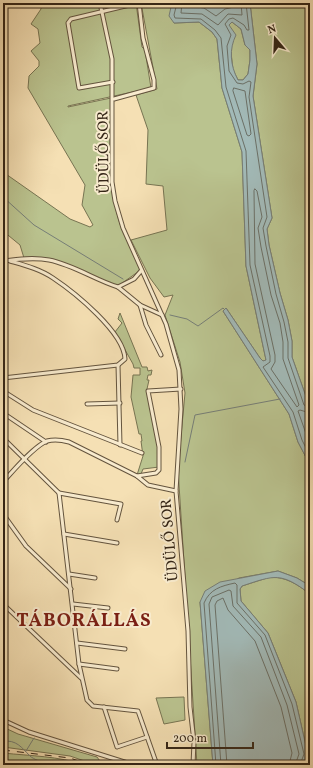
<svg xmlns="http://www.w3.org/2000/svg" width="313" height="768" font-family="Vollkorn,serif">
  <rect width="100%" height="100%" fill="#f5e0b4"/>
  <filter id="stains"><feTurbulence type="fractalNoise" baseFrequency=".005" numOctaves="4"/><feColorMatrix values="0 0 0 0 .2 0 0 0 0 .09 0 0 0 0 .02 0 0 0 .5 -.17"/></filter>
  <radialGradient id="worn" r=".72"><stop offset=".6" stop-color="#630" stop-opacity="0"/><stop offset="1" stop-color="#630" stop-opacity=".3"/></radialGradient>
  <g fill="#bac38f" stroke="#777452">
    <path d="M41 3H136L142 47 145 50 151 88 68 106V107L111 98C110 141 107 184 120 224 125 240 137 253 142 269L118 286 50 260 24 258 20 245 3 231V172L70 219 90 227 93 225 82 205 85 185 28 88 29 76 39 66V61L31 51 40 43 38 29 31 24 41 9Z"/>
    <polygon points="141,3 175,3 171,7 174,23 199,22 212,32 217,39 222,88 242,152 246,266 266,360 263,361 260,358 226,308 223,311 289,414 298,442 310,465 310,586 297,578 278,571 239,578 200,602 213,765 197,765 178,469 185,393 180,362 165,315 173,295 164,297 150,278 131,240 167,230 163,186 146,184 148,130 136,95 157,89"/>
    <polygon points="250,3 310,3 310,408 292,357 292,341 288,320 280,293 269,245 267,229 272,218 253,96 257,64"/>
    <polygon points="232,22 241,29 245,45 250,50 250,60 248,74 243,80 238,80 233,70 228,25"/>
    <polygon points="120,313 142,367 147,367 148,371 152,370 151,375 148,375 147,380 149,380 147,389 158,447 159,467 143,469 141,474 137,475 143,456 141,441 142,441 141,434 139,434 131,397 133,375 140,375 140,368 134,368 133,364 115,332 122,323 118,319"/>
    <path d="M270 577C286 577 297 584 310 594V765H304L308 755 296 702 268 633 241 601 240 589 242 586Z"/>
    <polygon points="184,697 185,720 164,724 156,698"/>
    <polygon points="3,727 18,734 97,757 103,765 96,765 70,756 3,747"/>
    <path d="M3 753C31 756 58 756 85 765H42L36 761 33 765H3Z"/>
  </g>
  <g fill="#a2bab8" stroke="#767e77" fill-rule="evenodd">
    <path d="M175 3H250L257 64 253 96 272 218 267 229 269 245 280 293 288 320 292 341V357L310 408V465L298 442 289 414 223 311 226 308 260 358 263 361 266 360 246 266 242 152 222 88 217 39 212 32 199 22 174 23 169 16 171 7ZM232 22 241 29 245 45 250 50V60L248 74 243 80H238C230 65 229 49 236 35L229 25Z"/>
    <path d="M278 571 297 578 310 586V594C281 572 275 575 242 586L240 589 241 601 268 633 296 702 308 755 304 765H213L200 602 205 591 220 582Z"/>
  </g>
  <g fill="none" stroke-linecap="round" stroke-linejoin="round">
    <g stroke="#6b7067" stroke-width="1">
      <polyline points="177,3 174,15 175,18 201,19 215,30 221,38 226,87 246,151 250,265 270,356 270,362 263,367 293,412 302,440 310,456"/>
      <polyline points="182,3 181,13 202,14 218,25 228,14 242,15 241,3"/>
      <polyline points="188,3 190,6 204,8 216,16 225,9 234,7 235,3"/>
      <polyline points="246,3 249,30 247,30 244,25 233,18 229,19 225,24 231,35 227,46 229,71 237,83 243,84 249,81 251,82 249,97 267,217 263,228 266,246 276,294 284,322 288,342 288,358 304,405 310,408"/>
      <polygon points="234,88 245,91 251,134 249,136 247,135 233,91"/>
      <polygon points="255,189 257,191 262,217 258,228 261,247 271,295 280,323 283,342 283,359 299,405 297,407 271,369 275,362 275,355 255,264 254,191"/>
      <polyline points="310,413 300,410 298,411 310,445"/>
      <path d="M216 765 204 603C210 589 221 586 235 583L237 585V603L265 635 292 704 304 754 300 765"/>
      <polyline points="221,765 209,604 212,597 229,590 231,591 233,606 261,637 287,705 299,754 295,765"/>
      <polyline points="227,765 215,605 217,601 223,598 228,610 255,641 281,707 292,753 289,765"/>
    </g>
    <g stroke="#767e77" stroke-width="1">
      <polyline points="3,197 34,225 123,279"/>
      <polyline points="170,315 187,319 198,326 223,308 224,309"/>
      <polyline points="185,462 195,415 280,399"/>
      <path d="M3 741C17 740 21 747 30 756 33 759 42 762 47 765"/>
      <polyline points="26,751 34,738"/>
    </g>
    <defs>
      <g id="minor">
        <polyline points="100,3 112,59 112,182 115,201 123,228 166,324 179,370 181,409 176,491 188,631 190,707 194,742 193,765"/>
        <polyline points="113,82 79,88 68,23 71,19 138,3"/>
        <polyline points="114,99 154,88 154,80 143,38 139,3"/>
        <path d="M3 261C18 259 34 257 49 260 74 265 95 280 118 287L134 279 141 271"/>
        <polyline points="118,287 140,305 162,315"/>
        <polyline points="140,305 146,325 161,355"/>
        <polyline points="118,365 120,445"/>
        <path d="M3 378 118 365 125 359C124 332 74 292 53 278 40 269 24 265 10 261"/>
        <polyline points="3,391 33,410 142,453"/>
        <polyline points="87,404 120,403"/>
        <polyline points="3,413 46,442"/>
        <polyline points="3,438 59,493 79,664 87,700 93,706 138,711 157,765"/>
        <polyline points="137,476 156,473 159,470 159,447 148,391 181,389"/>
        <path d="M3 482C13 471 34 446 47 441 54 439 62 440 69 442L137 476 148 485 176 491"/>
        <polyline points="59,493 121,504 117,520"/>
        <polyline points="3,514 26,546 71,589"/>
        <polyline points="64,534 117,543"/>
        <polyline points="69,574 95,578"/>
        <polyline points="3,604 81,678"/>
        <polyline points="73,604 108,608"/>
        <polyline points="77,643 125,649"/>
        <polyline points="79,664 117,669"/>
        <polyline points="104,707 117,747 147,737"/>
        <polyline points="3,720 29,732 134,765"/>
      </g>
    </defs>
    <use href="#minor" stroke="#64543e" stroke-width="5"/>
    <use href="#minor" stroke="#f8ebce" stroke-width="3"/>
    <polyline stroke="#342516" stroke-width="1" stroke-dasharray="7 7" stroke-linecap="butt" points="3,750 70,758 90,765"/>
  </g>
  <g text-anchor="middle" stroke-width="4" stroke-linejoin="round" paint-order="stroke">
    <g font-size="15" fill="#342516" stroke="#f8ebce">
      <text transform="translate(103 152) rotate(-91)" y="5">ÜDÜLŐ SOR</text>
      <text transform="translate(169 540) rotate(-95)" y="5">ÜDÜLŐ SOR</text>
    </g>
    <g font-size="19" font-weight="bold" letter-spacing="1" fill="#7a1f14" stroke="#f8ebce">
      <text x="84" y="626">TÁBORÁLLÁS</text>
    </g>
  </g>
  <rect width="313" height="768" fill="none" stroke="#f5e0b4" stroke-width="16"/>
  <rect x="4" y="4" width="305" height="760" fill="none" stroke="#342516" stroke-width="2"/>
  <rect x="8" y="8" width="297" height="752" fill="none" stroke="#342516"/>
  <g transform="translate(275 38) rotate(341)" stroke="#f8ebce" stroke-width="3" paint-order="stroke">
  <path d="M0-3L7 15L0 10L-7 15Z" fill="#342516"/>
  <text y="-6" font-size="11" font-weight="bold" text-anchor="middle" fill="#342516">N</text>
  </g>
  <path d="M167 742v6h86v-6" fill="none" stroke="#342516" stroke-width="2"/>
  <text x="173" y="742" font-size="12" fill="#342516" stroke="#f8ebce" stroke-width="3" paint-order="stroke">200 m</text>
  <rect width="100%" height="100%" filter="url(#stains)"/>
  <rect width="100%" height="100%" fill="url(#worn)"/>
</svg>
